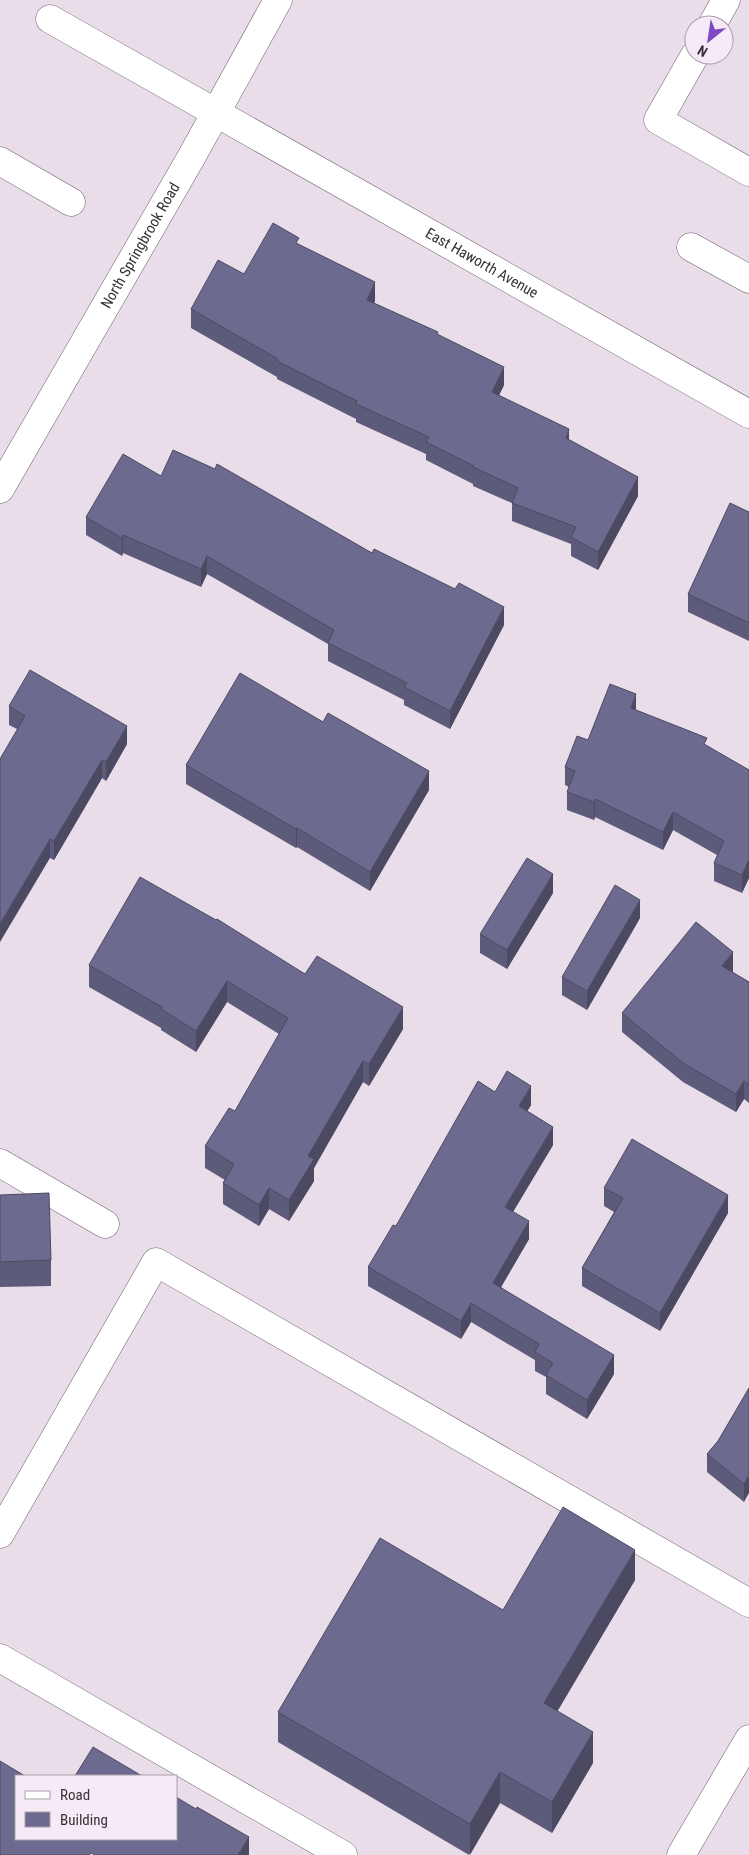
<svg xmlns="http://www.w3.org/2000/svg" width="749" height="1855" font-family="'Roboto Condensed',sans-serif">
  <rect width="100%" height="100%" fill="#eaddea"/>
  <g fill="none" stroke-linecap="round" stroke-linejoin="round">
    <defs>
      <g id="minor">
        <path id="s1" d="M50 19 749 414"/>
        <polyline points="712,25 726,0"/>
        <polyline points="695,55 658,120 749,172"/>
        <polyline points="0,161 71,202"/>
        <polyline points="691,247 749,279"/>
        <polyline points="0,1163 105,1224"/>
        <polyline points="0,1534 156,1262 749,1603"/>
        <polyline points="0,1658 343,1855"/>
        <polyline points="681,1855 749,1739"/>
      </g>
      <g id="major">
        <path id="s2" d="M0 489 192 156 278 0"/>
      </g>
    </defs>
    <use href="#minor" stroke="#6d626d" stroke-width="29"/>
    <use href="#major" stroke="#6d626d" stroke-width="29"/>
    <use href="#minor" stroke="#fff" stroke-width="28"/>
    <use href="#major" stroke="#fff" stroke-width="28"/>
  </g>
  <g fill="#5d5b7a">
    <polygon points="299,244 375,301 374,303 438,335 504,385 499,395 569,440 638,496 598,570 571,556 571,544 512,521 512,503 473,486 473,484 426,460 426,454 356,422 356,419 277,379 277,377 191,328 191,309 244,274"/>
    <polygon points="161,476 372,553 504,625 450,729 404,705 404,700 328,661 328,644 207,574 201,587 123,553 122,556 86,535 86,517"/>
    <polygon points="749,512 749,641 688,612 688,594"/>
    <polygon points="9,706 127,744 106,781 102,778 54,860 50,858 17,729 9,725"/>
    <polygon points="636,710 707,746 749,770 749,878 742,893 714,881 714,863 717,855 673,830 663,850 595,817 594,820 567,810 567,792 569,787 565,785 565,767 588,740"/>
    <polygon points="186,765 429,790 370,891 297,847 296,848 186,784"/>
    <polygon points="553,893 507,969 480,953 480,934"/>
    <polygon points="640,918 587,1010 562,995 562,977"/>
    <polygon points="89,965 305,974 403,1029 369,1086 363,1082 314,1168 314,1181 289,1221 269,1209 259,1226 223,1204 223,1183 225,1180 205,1168 205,1146 235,1111 279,1034 227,1002 196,1052 161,1030 161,1028 89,987"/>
    <polygon points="733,971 732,972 749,982 749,1103 744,1099 736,1112 683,1082 622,1032 622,1013"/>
    <polygon points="495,1092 531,1105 527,1111 553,1145 513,1212 529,1239 501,1287 614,1374 587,1419 546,1394 546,1377 535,1371 535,1360 471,1322 461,1339 368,1286 368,1267 396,1226"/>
    <polygon points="604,1188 728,1213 660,1331 582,1286 582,1268 614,1212 604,1206"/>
    <polygon points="0,1195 51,1260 51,1286 0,1287"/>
    <polygon points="749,1388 744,1502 707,1472 707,1454 718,1441"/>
    <polygon points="635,1580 557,1711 593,1763 552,1833 500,1803 469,1855 278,1742 278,1712"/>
  </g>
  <g fill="#4c4a63">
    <polygon points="375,282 375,301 367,318 367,300"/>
    <polygon points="504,367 504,385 492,410 492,392"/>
    <polygon points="569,429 569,448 566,438"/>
    <polygon points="638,477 638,496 598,570 598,552"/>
    <polygon points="123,535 123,553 122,556 122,538"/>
    <polygon points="207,556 207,574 201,587 201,569"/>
    <polygon points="504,607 504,625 450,729 450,711"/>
    <polygon points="636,694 636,712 631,708"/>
    <polygon points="127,726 127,744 106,781 106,762"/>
    <polygon points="102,760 102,778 54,860 54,841"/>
    <polygon points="429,771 429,790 370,891 370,872"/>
    <polygon points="595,799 595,817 594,820 594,802"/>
    <polygon points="673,812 673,830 663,850 663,832"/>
    <polygon points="297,828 297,847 296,848 296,829"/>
    <polygon points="50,839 50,858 0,942 0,924"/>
    <polygon points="749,860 749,878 742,893 742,875"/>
    <polygon points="553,874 553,893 507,969 507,950"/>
    <polygon points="640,900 640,918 587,1010 587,991"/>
    <polygon points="733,952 733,971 722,984 722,966"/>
    <polygon points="227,981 227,1002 196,1052 196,1031"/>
    <polygon points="403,1007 403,1029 369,1086 369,1064"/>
    <polygon points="363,1061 363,1082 314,1168 314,1181 289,1221 289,1200 308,1156"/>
    <polygon points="744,1081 744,1099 736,1112 736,1094"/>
    <polygon points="531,1086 531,1105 519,1125 519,1106"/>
    <polygon points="553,1127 553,1145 505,1225 505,1207"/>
    <polygon points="269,1188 269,1209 259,1226 259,1205"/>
    <polygon points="728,1195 728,1213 660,1331 660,1313"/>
    <polygon points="529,1221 529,1239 493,1301 493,1283"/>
    <polygon points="471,1303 471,1322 461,1339 461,1321"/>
    <polygon points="614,1355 614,1374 587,1419 587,1400"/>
    <polygon points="749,1475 749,1493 744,1502 744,1484"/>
    <polygon points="635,1550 635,1580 544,1734 544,1703"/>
    <polygon points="593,1732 593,1763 552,1833 552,1802"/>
    <polygon points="500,1772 500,1803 470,1855 470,1824"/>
    <polygon points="249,1837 249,1855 238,1855"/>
  </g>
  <g fill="#6c6a8e" stroke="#4c4a63">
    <polygon points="273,223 299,238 296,243 375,282 367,300 438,332 437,334 504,367 492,392 569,429 566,438 638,477 598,552 571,537 576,527 512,503 518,488 473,467 474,466 426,442 429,437 356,404 357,401 277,361 278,359 191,309 218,260 244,274"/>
    <polygon points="173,450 215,469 217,464 372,553 374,549 455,589 459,583 504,607 450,711 404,687 407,683 328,643 334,630 207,556 201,569 123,535 122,538 86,517 123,454 161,476"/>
    <polygon points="730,503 749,512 749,623 688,594"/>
    <polygon points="30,670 127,726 106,762 102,760 54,841 50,839 0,924 0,759 25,716 9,706"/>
    <polygon points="240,673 323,722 328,713 429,771 370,872 297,828 296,829 186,765"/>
    <polygon points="610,684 636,694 631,708 707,738 704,744 749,770 749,860 742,875 714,863 724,841 673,812 663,832 595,799 594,802 567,792 575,771 565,767 577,736 588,740"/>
    <polygon points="527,858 553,874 507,950 480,934"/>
    <polygon points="140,877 216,920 217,919 305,974 317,956 403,1007 369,1064 363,1061 308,1156 314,1159 289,1200 269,1188 259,1205 223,1183 234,1164 205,1146 229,1108 235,1111 288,1018 227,981 196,1031 161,1009 162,1007 89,965"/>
    <polygon points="615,885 640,900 587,991 562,977"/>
    <polygon points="696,922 733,952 722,966 749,982 749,1085 744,1081 736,1094 683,1063 622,1013"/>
    <polygon points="507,1071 531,1086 519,1106 553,1127 505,1207 529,1221 493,1283 614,1355 587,1400 546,1375 553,1363 535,1352 539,1344 471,1303 461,1321 368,1267 393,1225 396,1226 478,1081 495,1092"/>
    <polygon points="632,1139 728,1195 660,1313 582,1268 623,1198 604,1188"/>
    <polygon points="49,1193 51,1260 0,1262 0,1195"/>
    <polygon points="749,1388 749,1475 744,1484 707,1454 718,1441"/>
    <polygon points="563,1507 635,1550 544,1703 593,1732 552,1802 500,1772 470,1824 278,1712 380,1538 503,1610"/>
    <polygon points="93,1747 142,1776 75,1776"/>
    <polygon points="0,1761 25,1776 16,1776 16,1839 176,1839 176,1797 196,1809 197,1807 249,1837 238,1855 95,1855 91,1853 89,1855 0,1855"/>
  </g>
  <g text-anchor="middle" stroke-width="5" stroke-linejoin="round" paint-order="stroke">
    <g font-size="15" fill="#363136" stroke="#f7eaf7">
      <text dy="5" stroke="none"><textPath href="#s2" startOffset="281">North Springbrook Road</textPath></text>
      <text dy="5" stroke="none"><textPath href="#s1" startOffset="496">East Haworth Avenue</textPath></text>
    </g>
  </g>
  <rect x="15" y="1775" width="162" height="65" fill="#f7eaf7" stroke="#aaa0aa"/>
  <rect x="25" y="1791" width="25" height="8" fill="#ffffff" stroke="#aaa0aa"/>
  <text x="60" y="1800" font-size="15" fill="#363136">Road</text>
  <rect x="25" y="1812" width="25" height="15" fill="#6c6a8e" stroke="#aaa0aa"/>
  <text x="60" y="1825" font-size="15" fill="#363136">Building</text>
  <g transform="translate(709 40) rotate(210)"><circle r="24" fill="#f7eaf7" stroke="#aaa0aa"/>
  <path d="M0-4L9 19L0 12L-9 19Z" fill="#7c4ac2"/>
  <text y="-8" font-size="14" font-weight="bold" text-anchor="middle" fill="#363136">N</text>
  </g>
</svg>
